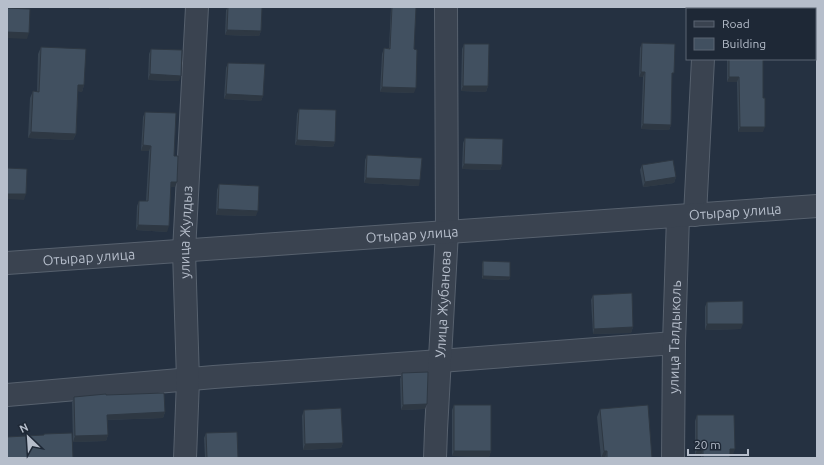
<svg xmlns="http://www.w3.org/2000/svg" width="824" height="465" font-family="Ubuntu,sans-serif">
  <rect width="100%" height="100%" fill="#253141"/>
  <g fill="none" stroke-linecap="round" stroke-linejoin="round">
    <defs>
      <g id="minor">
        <polyline points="705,9 705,7"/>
        <polyline points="695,215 703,59"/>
        <polyline points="7,395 214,377 440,361 674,343"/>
        <path id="s1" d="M185 458 188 380 184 251 197 7"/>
        <path id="s2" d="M435 458 436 430 447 232 446 7"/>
        <path id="s3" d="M673 458 674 343 678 216"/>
      </g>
      <g id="tertiary">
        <path id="s4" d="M7 263 817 206"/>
      </g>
    </defs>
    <use href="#minor" stroke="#57616e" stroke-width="24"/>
    <use href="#tertiary" stroke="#57616e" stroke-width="24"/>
    <use href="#minor" stroke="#3a4350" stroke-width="22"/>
    <use href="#tertiary" stroke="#3a4350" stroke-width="22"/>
  </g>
  <g fill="#384553">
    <polygon points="228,7 262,7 261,31 259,36 225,35 226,10"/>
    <polygon points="391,7 416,7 414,49 414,93 380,92 382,54 384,48 389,48"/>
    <polygon points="642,43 672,78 671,125 669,130 641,129 643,77 639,77 640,48"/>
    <polygon points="464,44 488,86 486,92 461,91 462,49"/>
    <polygon points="41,47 84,85 82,92 78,91 76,134 73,140 28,138 30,98 33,91 37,92 38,54"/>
    <polygon points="151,49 179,81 148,80 149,54"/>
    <polygon points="727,59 763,59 763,132 738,132 737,82 727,82"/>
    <polygon points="228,63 263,96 261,101 224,99 226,68"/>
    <polygon points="299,109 335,142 333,147 295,145 297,114"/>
    <polygon points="145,112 174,156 175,187 171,187 167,232 136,230 137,206 139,201 146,201 149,151 141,151 143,117"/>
    <polygon points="465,138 502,165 500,170 462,169 463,143"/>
    <polygon points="367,155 419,186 364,183 365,160"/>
    <polygon points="642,165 676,177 674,183 643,187 640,170"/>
    <polygon points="219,184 256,216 216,215 217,190"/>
    <polygon points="483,261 510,277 509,280 482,279 482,264"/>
    <polygon points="593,295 633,327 631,333 593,334 591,300"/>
    <polygon points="707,302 741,329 705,330 705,307"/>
    <polygon points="402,373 425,409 401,410 400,379"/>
    <polygon points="74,397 165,412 163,418 107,420 108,435 106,441 73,442 72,402"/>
    <polygon points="454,405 491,451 489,457 452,456 452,410"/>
    <polygon points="600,409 652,458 601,458 597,417"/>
    <polygon points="304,410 343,443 341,448 303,450 302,416"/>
    <polygon points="697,415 733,455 730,455 730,458 701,458 701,455 695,455 695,421"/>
    <polygon points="206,433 238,458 205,458 204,438"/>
  </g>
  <g fill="#2e3843">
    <polygon points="109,7 141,7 140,10 109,9"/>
    <polygon points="459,7 477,7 476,8 458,8"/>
    <polygon points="729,7 763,7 762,9 728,9"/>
    <polygon points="227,30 261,31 259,36 225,35"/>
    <polygon points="7,32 29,33 27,39 7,38"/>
    <polygon points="641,72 645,72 643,77 639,77"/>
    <polygon points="150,74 181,76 179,81 148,80"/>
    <polygon points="729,77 739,77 737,82 727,82"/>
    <polygon points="78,85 84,85 82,92 76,91"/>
    <polygon points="463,86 488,86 486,92 461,91"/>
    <polygon points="382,87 416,88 414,93 380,92"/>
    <polygon points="226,94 263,96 261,101 224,99"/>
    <polygon points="643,124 671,125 669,130 641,129"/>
    <polygon points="740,127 765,127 763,132 738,132"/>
    <polygon points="31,132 76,134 73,140 28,138"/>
    <polygon points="297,140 335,142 333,147 295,145"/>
    <polygon points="143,145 151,146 149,151 141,151"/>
    <polygon points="464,164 502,165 500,170 462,169"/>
    <polygon points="676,177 674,183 643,187 645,182"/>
    <polygon points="366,178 420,180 419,186 364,183"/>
    <polygon points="171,182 177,182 175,187 169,187"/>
    <polygon points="7,194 26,194 24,200 7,199"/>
    <polygon points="218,209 258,211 256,216 216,215"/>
    <polygon points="138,225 169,226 167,232 136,230"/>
    <polygon points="483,276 510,277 509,280 482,279"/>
    <polygon points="707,324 743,324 741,329 705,330"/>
    <polygon points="633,327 631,333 593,334 594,329"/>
    <polygon points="427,404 425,409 401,410 403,405"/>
    <polygon points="165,412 163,418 105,420 107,415"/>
    <polygon points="108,435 106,441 73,442 75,436"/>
    <polygon points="343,443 341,448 303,450 305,444"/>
    <polygon points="730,449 735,449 733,455 728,455"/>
    <polygon points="697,450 703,450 701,455 695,455"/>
    <polygon points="454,451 491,451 489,457 452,456"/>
    <polygon points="604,451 607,451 605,458 601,458"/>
  </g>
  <g fill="#415060" stroke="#2e3843">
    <polygon points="228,7 262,7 261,31 227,30"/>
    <polygon points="392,7 416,7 414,49 417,50 416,88 382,87 384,48 390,49"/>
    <polygon points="7,8 30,9 29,33 7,32"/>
    <polygon points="642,43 675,44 674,73 672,73 671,125 643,124 645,72 641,72"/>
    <polygon points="464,44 489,44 488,86 463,86"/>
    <polygon points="41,47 86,49 84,85 78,85 76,134 31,132 33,91 39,92"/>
    <polygon points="151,49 182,50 181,76 150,74"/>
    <polygon points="729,59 763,59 763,98 765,98 765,127 740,127 739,77 729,77"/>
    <polygon points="228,63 265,64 263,96 226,94"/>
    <polygon points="299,109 336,110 335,142 297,140"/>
    <polygon points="145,112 176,113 174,156 178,156 177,182 171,182 169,226 138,225 139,201 148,201 151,146 143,145"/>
    <polygon points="465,138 503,139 502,165 464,164"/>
    <polygon points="367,155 422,158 420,180 366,178"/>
    <polygon points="673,160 676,177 645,182 642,165"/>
    <polygon points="7,168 27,169 26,194 7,194"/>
    <polygon points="219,184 259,186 258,211 218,209"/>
    <polygon points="483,261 510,262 510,277 483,276"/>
    <polygon points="632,293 633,327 594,329 593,295"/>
    <polygon points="743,301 743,324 707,324 707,302"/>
    <polygon points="428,372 427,404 403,405 402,373"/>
    <polygon points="164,393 165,412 107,415 108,435 75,436 74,397 106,394 106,395"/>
    <rect x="454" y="405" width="37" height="46"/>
    <polygon points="648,405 652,458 607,458 607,451 604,451 600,409"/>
    <polygon points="341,408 343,443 305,444 304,410"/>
    <polygon points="697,415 734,415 735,449 730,449 730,458 703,458 703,450 697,450"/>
    <polygon points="237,432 238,458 207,458 206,433"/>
    <polygon points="72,433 73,458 7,458 7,437 44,435 44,434"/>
  </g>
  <g text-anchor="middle" stroke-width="4" stroke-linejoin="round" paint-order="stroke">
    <g font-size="14" fill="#b6becb" stroke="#1e2836">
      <text dy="5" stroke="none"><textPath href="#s4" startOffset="730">Отырар улица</textPath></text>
      <text dy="5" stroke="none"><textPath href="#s1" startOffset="226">улица Жулдыз</textPath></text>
      <text dy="5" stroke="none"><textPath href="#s4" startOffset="406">Отырар улица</textPath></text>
      <text dy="5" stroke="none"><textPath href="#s4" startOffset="82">Отырар улица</textPath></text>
      <text dy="5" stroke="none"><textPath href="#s2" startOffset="154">Улица Жубанова</textPath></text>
      <text dy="5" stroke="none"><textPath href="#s3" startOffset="121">улица Талдыколь</textPath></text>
    </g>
  </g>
  <rect width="824" height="465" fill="none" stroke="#b6becb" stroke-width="16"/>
  <rect x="686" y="8" width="130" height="52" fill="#1e2836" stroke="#5b6472"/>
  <rect x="694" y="21" width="20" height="6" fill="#3a4350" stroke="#5b6472"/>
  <text x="722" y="28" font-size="12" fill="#b6becb">Road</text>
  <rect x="694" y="38" width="20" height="12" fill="#415060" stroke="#5b6472"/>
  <text x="722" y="48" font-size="12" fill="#b6becb">Building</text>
  <g transform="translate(28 437) rotate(335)" stroke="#1e2836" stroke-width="3" paint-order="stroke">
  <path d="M0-3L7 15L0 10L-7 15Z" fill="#b6becb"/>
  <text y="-6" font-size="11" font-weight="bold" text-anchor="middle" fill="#b6becb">N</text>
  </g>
  <path d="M688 449v6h60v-6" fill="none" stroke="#b6becb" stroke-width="2"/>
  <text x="694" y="449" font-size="12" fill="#b6becb" stroke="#1e2836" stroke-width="3" paint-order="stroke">20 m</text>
</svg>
